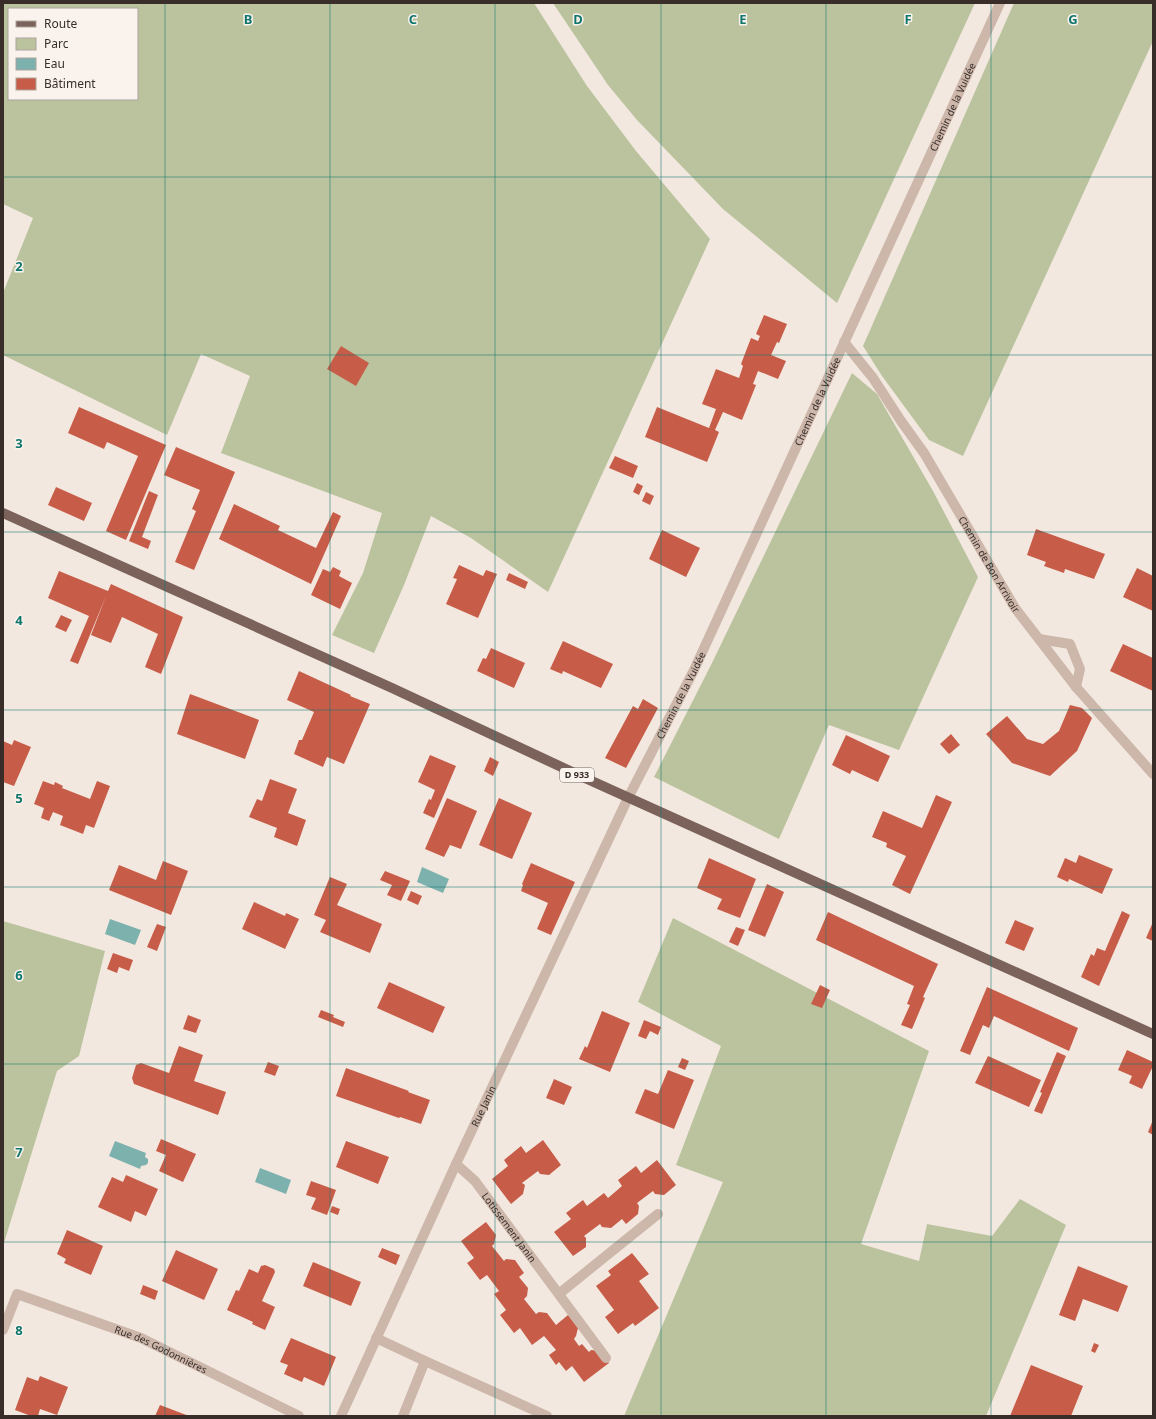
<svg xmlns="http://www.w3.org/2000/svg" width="1156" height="1419" font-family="'Noto Sans',sans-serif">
  <rect width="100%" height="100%" fill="#f3e8df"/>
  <g fill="#bac39e" fill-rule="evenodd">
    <path d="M3 3H534L587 86 636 151 710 239 548 592 471 538 431 516 404 585 374 653 332 635 363 573 382 513 221 453 250 376 201 354 167 435 3 355V293L33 218 3 204ZM9 9H137V99H9Z"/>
    <polygon points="553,3 975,3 837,303 723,209 637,120 608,85"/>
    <polygon points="1014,3 1153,3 1153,41 963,456 929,440 882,376 863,346"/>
    <polygon points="852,373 877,394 933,491 978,577 899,750 829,725 779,839 654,777 711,665"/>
    <polygon points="673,918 929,1051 861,1244 919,1261 927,1224 992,1236 1020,1199 1066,1225 986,1416 624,1416 723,1182 676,1165 721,1046 638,1002"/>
    <polygon points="3,921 105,951 79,1056 57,1071 3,1246"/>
  </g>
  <g fill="#7db1ae">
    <polygon points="422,867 449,879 443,893 417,882"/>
    <polygon points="110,919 141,930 135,945 105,934"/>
    <polygon points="115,1141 146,1153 145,1157 148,1159 148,1163 146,1165 141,1166 140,1169 109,1156"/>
    <polygon points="260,1168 291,1180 286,1194 255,1182"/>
  </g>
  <g fill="#c75d49">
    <polygon points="764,315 787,324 779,343 777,342 771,355 786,361 778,379 758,371 753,384 756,385 742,420 723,412 715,430 719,432 707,462 645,437 657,407 709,428 716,409 702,404 716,369 739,378 743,366 741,364 751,338 758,341 760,336 756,334"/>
    <polygon points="341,346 369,363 356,386 327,369"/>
    <polygon points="79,407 166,445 126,540 106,531 138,456 107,442 104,449 68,433"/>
    <polygon points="176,447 235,472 194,570 175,562 196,511 192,509 200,490 164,475"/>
    <polygon points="615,456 638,466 633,478 609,468"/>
    <polygon points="637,483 643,486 639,495 633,492"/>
    <polygon points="56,487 92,503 84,521 48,505"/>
    <polygon points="149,491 158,495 142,537 151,541 148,549 129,541"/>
    <polygon points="646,492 654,496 650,505 642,501"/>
    <polygon points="234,504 280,526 278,530 316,548 333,512 341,516 311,584 219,539"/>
    <polygon points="1036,529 1105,554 1094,579 1065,569 1064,573 1044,566 1046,562 1027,555"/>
    <polygon points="662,530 700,548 686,577 649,559"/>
    <polygon points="459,565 483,576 486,570 497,574 478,618 446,604 457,579 453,578"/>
    <polygon points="333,567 341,571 339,576 352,583 340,609 311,595 323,569 330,572"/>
    <polygon points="1137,568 1153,576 1153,611 1123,597"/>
    <polygon points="59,571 108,591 111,584 183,617 161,674 145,667 158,634 122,617 111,643 91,635 106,596 78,664 70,661 89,616 48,598"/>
    <polygon points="509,573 528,582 525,589 506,580"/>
    <polygon points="61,615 72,620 66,632 55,627"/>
    <polygon points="563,641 613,664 601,688 563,671 562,674 550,669"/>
    <polygon points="1123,644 1153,658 1153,691 1110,671"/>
    <polygon points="491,648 525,663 514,688 477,671 483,658 486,659"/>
    <polygon points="299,671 351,695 350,696 370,704 344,764 327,757 323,767 294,754 299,740 302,740 314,712 287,700"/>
    <polygon points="190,694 259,720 245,759 177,734"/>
    <polygon points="643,699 658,708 626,768 605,758 633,706 638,709"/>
    <polygon points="1070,705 1082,708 1092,718 1077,751 1050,776 1012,763 986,734 1007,716 1027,739 1043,744 1059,731"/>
    <polygon points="951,734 960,745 949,754 940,744"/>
    <polygon points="846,735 890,756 878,782 852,770 850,774 832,765"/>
    <polygon points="14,740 31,747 14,786 3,782 3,741 12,745"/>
    <polygon points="430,755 456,766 434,818 423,813 429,799 431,800 435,790 418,782"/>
    <polygon points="490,757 499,762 493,776 484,771"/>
    <polygon points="270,779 297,789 288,813 306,820 297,846 274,837 277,828 249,817 257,799 262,801"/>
    <polygon points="43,781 54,785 55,782 63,786 62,788 90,799 97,781 110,786 94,828 86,825 83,834 60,825 63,816 53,812 49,821 41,818 44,808 34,804"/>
    <polygon points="936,795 952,802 910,894 892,885 906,856 886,847 887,843 872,837 883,811 922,828"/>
    <polygon points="447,798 477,811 461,849 450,845 444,857 425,849"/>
    <polygon points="499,798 532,813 512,859 479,845"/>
    <polygon points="1079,855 1113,869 1102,894 1069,879 1068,882 1057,877 1065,858 1076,863"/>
    <polygon points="709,858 756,879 740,918 717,909 722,899 697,888"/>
    <polygon points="163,861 188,871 171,915 109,890 119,865 156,880"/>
    <polygon points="531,863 575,882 551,935 537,929 548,903 521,891 523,885 522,884"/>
    <polygon points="385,871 410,881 401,901 387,895 392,885 380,880"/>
    <polygon points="330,877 347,884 337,905 382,924 370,953 320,932 326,920 314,915"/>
    <polygon points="767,884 784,892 765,937 748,930"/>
    <polygon points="411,891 422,896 418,905 407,900"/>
    <polygon points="254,902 285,916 286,913 299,919 285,949 242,929"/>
    <polygon points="1122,911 1130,915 1099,986 1081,977 1091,954 1094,956 1097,948 1105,951"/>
    <polygon points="828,912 938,964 923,997 925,998 912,1029 901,1025 910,1005 907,1004 914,986 816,940"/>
    <polygon points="1015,920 1034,928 1024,951 1005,943"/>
    <polygon points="1153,922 1153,941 1146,938"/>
    <polygon points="157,924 166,927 157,951 147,947"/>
    <polygon points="736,927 745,930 738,946 729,942"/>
    <polygon points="113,953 133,960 129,971 119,967 117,973 107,969"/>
    <polygon points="389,982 445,1007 433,1033 377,1008"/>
    <polygon points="820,985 830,990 822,1008 811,1004"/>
    <polygon points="987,987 1078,1028 1069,1051 994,1016 989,1028 983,1025 970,1055 960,1051"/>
    <polygon points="321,1010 334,1015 333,1017 345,1022 343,1027 318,1017"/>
    <polygon points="602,1011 630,1023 610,1072 579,1059 585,1046 587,1048"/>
    <polygon points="188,1015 201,1020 196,1033 183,1029"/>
    <polygon points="644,1020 661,1027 658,1035 650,1031 646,1039 638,1036"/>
    <polygon points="179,1046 203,1055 194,1081 226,1092 218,1115 134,1084 132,1078 136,1065 141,1063 169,1073"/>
    <polygon points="1127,1050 1153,1062 1153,1066 1142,1089 1129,1083 1132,1076 1118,1070"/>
    <polygon points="1057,1052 1066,1056 1042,1114 1034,1111 1042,1093 1040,1092"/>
    <polygon points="988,1056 1041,1080 1029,1107 975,1083"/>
    <polygon points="682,1058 689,1061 685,1070 678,1067"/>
    <polygon points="268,1062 279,1066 275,1076 264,1072"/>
    <polygon points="346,1068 409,1091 408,1092 430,1100 421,1124 400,1117 399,1118 336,1096"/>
    <polygon points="668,1070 694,1080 674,1129 635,1113 645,1089 658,1094"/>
    <polygon points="554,1079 572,1087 564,1105 546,1098"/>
    <polygon points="1153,1120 1153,1135 1148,1132"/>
    <polygon points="161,1139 196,1154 183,1182 159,1171 166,1155 156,1151"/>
    <polygon points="543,1140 561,1165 549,1175 540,1174 538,1171 522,1183 525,1185 523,1194 511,1204 492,1179 508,1166 504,1160 521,1146 526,1153"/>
    <polygon points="346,1141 389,1157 378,1184 336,1167"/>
    <polygon points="657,1160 676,1185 664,1195 655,1194 653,1191 637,1203 639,1206 638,1214 626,1224 622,1219 611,1228 602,1227 600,1224 584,1236 586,1238 586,1247 573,1256 554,1232 571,1219 566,1213 583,1200 587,1206 604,1193 608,1198 622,1186 618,1180 636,1166 641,1173"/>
    <polygon points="126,1175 158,1189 146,1216 135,1211 131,1222 98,1207 112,1177 123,1182"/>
    <polygon points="311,1181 336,1190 327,1215 311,1209 316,1198 306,1195"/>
    <polygon points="332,1206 340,1209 338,1215 330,1212"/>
    <polygon points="486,1222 496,1235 494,1244 492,1246 504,1261 506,1259 515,1260 524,1273 519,1277 528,1288 527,1296 524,1299 536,1314 539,1312 547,1313 556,1325 568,1315 578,1328 576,1336 574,1339 579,1346 582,1344 589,1352 591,1350 600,1351 609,1363 584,1382 572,1366 566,1371 559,1362 556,1365 549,1355 556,1350 544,1336 532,1345 520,1328 514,1333 500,1315 506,1310 494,1294 499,1291 487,1275 480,1280 467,1263 474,1258 461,1241"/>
    <polygon points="67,1230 103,1246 91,1275 64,1263 66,1259 57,1254"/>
    <polygon points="382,1248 400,1255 396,1265 378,1257"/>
    <polygon points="176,1250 218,1269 204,1300 162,1281"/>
    <polygon points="632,1253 649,1274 639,1281 659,1308 635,1326 633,1323 618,1334 605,1317 614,1310 596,1286 611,1275 608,1271"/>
    <polygon points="313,1262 361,1282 351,1306 303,1286"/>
    <polygon points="265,1265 274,1269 275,1272 262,1301 275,1307 265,1330 252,1324 253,1322 227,1310 236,1290 239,1291 249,1269 258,1273 261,1266"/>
    <polygon points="1078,1266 1128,1286 1118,1312 1083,1299 1075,1321 1059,1315"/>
    <polygon points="143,1285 158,1291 155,1300 140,1294"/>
    <polygon points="291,1338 336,1357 324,1386 304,1377 302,1382 284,1374 288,1365 280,1362"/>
    <polygon points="1094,1343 1099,1345 1095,1353 1091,1351"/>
    <polygon points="1031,1365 1083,1386 1071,1416 1010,1416"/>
    <polygon points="40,1376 68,1387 57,1415 40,1409 38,1416 31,1416 15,1410 27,1377 38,1381"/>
    <polygon points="160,1405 189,1416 155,1416"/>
  </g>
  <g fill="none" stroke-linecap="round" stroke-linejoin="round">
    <g stroke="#ccb7aa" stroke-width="10">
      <polyline points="1039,639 1070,644 1080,669 1076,687"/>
      <polyline points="376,1338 425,1361"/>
      <polyline points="403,1416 425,1361 547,1416"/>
    </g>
    <g stroke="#ccb7aa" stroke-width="10">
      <path id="s1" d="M844 342 873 378 901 421 924 453 1015 608 1076 687 1153 774"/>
      <path id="s2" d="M456 1164 475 1181 606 1358"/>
      <polyline points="560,1293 658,1214"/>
      <path id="s3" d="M3 1330 17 1294 141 1338 299 1416"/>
      <path id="s4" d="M341 1416 456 1164 628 798 694 670 1000 3"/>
    </g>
    <polyline stroke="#7b635b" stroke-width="10" points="3,513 392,688 585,778 1153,1034"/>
  </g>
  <path fill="none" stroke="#0f766e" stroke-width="1" stroke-opacity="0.55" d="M165 3V1416M330 3V1416M495 3V1416M661 3V1416M826 3V1416M991 3V1416M3 177H1153M3 355H1153M3 532H1153M3 710H1153M3 887H1153M3 1064H1153M3 1242H1153"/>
  <g text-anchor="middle" stroke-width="3" stroke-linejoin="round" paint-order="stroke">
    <rect fill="#faf2ec" stroke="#736864" stroke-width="1" x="560" y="768" width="34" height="14" rx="3"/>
    <g font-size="9" font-weight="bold" fill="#392d2a">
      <text x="577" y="778">D 933</text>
    </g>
    <g font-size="10" fill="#392d2a" stroke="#faf2ec">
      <text dy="4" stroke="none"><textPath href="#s4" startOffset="1445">Chemin de la Vuidée</textPath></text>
      <text dy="4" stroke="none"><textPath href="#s4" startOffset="1121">Chemin de la Vuidée</textPath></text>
      <text dy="4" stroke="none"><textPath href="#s1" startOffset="266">Chemin de Bon Arrivoir</textPath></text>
      <text dy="4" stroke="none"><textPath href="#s4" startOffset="797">Chemin de la Vuidée</textPath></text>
      <text dy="4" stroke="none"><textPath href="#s4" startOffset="341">Rue Janin</textPath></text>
      <text dy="4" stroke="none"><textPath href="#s2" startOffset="83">Lotissement Janin</textPath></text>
      <text dy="4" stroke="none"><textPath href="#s3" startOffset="193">Rue des Godonnières</textPath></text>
    </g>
  </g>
  <g font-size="13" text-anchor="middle" font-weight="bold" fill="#0f766e" stroke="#faf2ec" stroke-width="3" stroke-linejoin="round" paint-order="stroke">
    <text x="248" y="24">B</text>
    <text x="413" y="24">C</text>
    <text x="578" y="24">D</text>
    <text x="743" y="24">E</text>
    <text x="908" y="24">F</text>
    <text x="1073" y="24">G</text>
    <text x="19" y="271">2</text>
    <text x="19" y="448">3</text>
    <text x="19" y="625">4</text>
    <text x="19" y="803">5</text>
    <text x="19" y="980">6</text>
    <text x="19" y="1157">7</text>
    <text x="19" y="1335">8</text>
  </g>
  <rect width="1156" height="1419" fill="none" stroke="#392d2a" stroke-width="8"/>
  <rect x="8" y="8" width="130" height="92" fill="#faf2ec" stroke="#ada39e"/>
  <rect x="16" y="21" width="20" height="6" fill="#7b635b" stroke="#ada39e"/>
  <text x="44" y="28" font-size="12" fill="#392d2a">Route</text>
  <rect x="16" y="38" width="20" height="12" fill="#bac39e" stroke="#ada39e"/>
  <text x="44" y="48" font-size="12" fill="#392d2a">Parc</text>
  <rect x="16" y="58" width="20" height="12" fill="#7db1ae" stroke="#ada39e"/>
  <text x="44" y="68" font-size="12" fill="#392d2a">Eau</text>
  <rect x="16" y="78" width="20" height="12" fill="#c75d49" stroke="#ada39e"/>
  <text x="44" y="88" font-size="12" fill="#392d2a">Bâtiment</text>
</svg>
